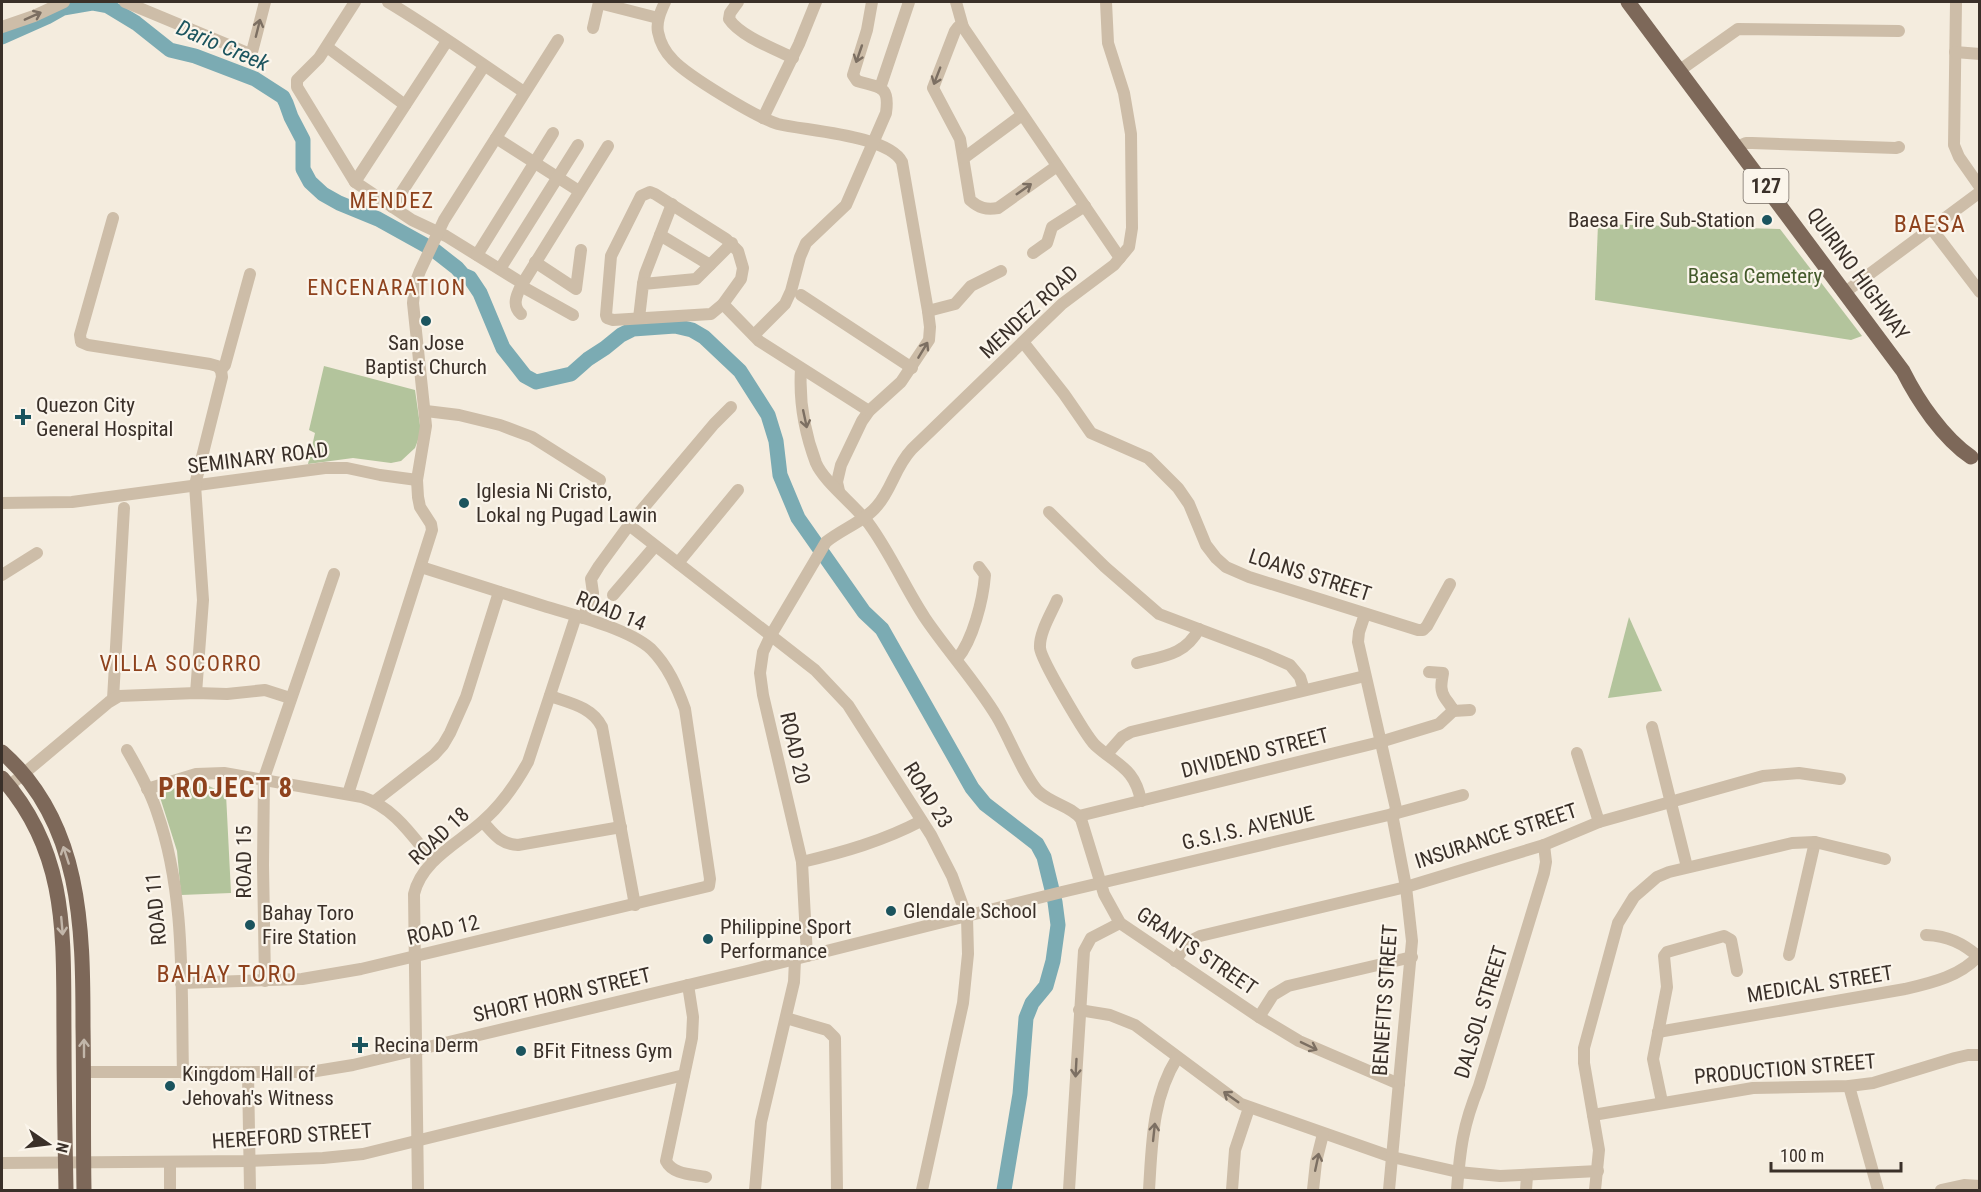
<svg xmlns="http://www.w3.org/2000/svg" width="1981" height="1192" font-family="'Roboto Condensed',sans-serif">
  <rect width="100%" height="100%" fill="#f4ecde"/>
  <g fill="#b3c49c">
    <polygon points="1598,224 1780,229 1862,336 1851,340 1595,300"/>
    <polygon points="324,366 415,390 421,432 415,448 401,461 391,463 353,458 308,464 315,433 309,430"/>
    <polygon points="1629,617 1662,691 1608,698"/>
    <polygon points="196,780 226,794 231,893 181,895 177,851 159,794"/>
  </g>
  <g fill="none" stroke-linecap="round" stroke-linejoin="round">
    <polyline stroke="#7babb3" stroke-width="15" points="2,37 47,17 63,8 92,3 108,6 136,23 170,50 195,56 255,79 283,97 286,103 291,117 303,140 303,169 310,182 323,194 339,203 378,219 434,250 457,268 463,275 470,278 480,293 503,348 525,376 536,382 571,374 588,359 605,348 621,335 633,329 675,326 692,330 704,337 740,371 768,415 776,441 780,475 798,518 864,612 882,629 972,788 985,804 1037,844 1044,857 1055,902 1058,925 1053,961 1046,986 1032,1003 1026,1018 1020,1094 1004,1190"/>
    <g stroke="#cdbda8" stroke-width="12">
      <polyline points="125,2 250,54 252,52 265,2"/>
      <polyline points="355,2 319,58 297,80 297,87 355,182 412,220 446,236 522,283"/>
      <path d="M388 2C435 30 479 62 524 92"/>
      <path d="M665 2C661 11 656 21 658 32 660 42 666 53 673 60 688 76 757 118 778 124 807 131 888 135 902 162L928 311 930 327 929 340 901 382 869 411 862 421 841 465 837 482 839 491"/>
      <path d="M738 2 730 13 729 19C740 36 775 49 793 58"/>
      <polyline points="956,2 963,27 1120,258"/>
      <polyline points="1956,2 1954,145 1959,157 1980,187"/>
      <polyline points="599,3 658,18"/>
      <polyline points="2,27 34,16 64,2"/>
      <path d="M963 27H958L955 31 933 88 960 139 970 200C979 208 986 210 998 208L1057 166"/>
      <polyline points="593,28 599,2"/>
      <polyline points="327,47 405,105"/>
      <polyline points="1955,52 1980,54"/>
      <polyline points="1680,70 1738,29 1899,31"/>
      <polyline points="880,88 909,2"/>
      <polyline points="763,118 799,44 816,2"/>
      <polyline points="496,138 579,191"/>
      <polyline points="1737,147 1746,143 1752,143 1896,148 1899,147"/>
      <polyline points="964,158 1022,115"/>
      <polyline points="355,182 447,41"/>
      <polygon points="650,192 655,194 726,239 738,251 743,268 741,279 723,304 711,314 613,320 607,318 606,315 611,256 641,196"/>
      <polyline points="392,207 484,66"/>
      <polyline points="113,218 80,335 81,342 88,345 210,364 217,366 221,370"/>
      <polyline points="1931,228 1980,292"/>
      <polyline points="660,235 710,265"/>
      <polyline points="1033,253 1047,243 1052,227 1085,206"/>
      <polyline points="477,255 553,133"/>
      <polyline points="535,262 576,289 581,250"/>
      <polyline points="500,269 578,145"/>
      <polyline points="643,284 645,274 672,204"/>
      <polyline points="521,286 573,315"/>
      <polyline points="1844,293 1980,192"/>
      <polyline points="801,295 912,368"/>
      <polyline points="723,304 759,341 869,411"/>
      <polyline points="928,311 955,304 971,286 1001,271"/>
      <path d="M521 314C512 306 516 296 521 286L608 146"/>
      <polyline points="639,318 643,284 696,279 732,243"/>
      <path d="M754 335 785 304 791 291 800 257 806 243 846 205 886 113C890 85 880 88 857 81L853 75 867 30 872 2"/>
      <polyline points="1023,342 1064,394 1091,433 1148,458 1178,488 1189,504 1206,545 1216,558 1226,567 1249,577 1418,630 1423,630 1427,626 1450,584"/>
      <path d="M801 369C799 400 805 434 816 463 824 482 855 505 869 524 891 554 905 588 925 618 948 652 976 682 997 717 1009 737 1025 779 1039 792 1052 804 1071 806 1081 819L1104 894 1120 923 1259 1017 1299 1041 1399 1084"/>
      <polyline points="426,411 459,415 500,425 532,437 600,480"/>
      <polyline points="2,503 72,502 325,468 347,468 380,475 417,480"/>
      <polyline points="1049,512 1105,567 1159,614 1265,654 1290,665 1300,677 1304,690"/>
      <polyline points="629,525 815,670 848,705 931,835 952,876 967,917 968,954 963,1003 922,1190"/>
      <polyline points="678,563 738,490"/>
      <polyline points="2,575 37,553"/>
      <polyline points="613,595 655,546"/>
      <path d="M1057 600C1051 614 1039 633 1040 648 1041 660 1086 736 1095 745 1117 765 1135 768 1141 801"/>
      <polyline points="1365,614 1359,632 1358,642 1397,813"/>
      <polyline points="583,618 593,593 591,579 599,566 629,525 714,424 731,407"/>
      <path d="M957 659C973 640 983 600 985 575L979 567"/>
      <path d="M1137 663C1164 656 1185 655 1199 629"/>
      <path d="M1429 672 1443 673C1442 681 1439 689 1445 698 1448 703 1451 704 1453 711L1470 710"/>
      <polyline points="196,693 203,600 195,485 222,377 221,370 225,365 250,274"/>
      <path d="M550 696C570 703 592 707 602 727L635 905"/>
      <polyline points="113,699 124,508"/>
      <polyline points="1652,727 1687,867"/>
      <path d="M127 750C138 769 150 790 157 812 186 894 181 987 183 1073"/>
      <polyline points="1577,753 1599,822"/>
      <polyline points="1107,754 1122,737 1131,732 1365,676"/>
      <polyline points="9,786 109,702 119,696 196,693 227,694 265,690 290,698"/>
      <path d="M147 789 196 774 224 773 362 797C395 808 412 836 433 861"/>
      <polyline points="348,794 432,530 431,524 420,507 418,497 417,480 426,426 413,303 415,284 420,271 444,220 558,40"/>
      <polyline points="375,801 434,755 443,745 450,733 466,697 499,592"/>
      <polyline points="1079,816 1380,742 1439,724 1453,711"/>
      <path d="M483 822C494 834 500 844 518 845L621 827"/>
      <path d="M802 862C844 852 883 841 921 821"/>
      <path d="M1926 935C1948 936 1963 943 1980 958"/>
      <polyline points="1789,955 1815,842"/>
      <path d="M807 956 802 862 763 695 760 673 763 652 771 635 826 542C842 529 865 521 877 506 892 489 895 467 912 449L1062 304 1114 265 1129 247 1132 228 1131 134 1124 93 1108 43 1106 2"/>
      <polyline points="1175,961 1188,942 1200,936 1406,887 1544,845 1599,822 1763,776 1799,773 1840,779"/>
      <polyline points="265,981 263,865 264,778 334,574"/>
      <path d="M181 983 302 979 361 969 709 886 710 879 685 709C677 687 668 666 651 649 629 629 574 615 544 606 503 593 462 580 421 567"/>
      <path d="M688 985 693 1017 692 1038 666 1161C673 1175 693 1174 706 1177"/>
      <polyline points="1079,1010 1110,1015 1135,1025 1241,1104 1392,1157 1458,1172 1500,1176 1598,1171"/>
      <polyline points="1259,1017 1273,995 1288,986 1412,957"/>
      <polyline points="786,1018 827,1030 835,1038 837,1190"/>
      <path d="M1658 1032 1905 989C1931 983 1962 976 1980 954"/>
      <polyline points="84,1072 310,1072 353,1065 747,971 1062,892 1397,813 1463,795"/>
      <polyline points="248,1073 250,1190"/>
      <polyline points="1849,1086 1878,1190"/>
      <polyline points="1662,1102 1653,1059 1667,987 1664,956 1667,952 1724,936 1731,940 1737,971"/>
      <polyline points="1593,1115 1753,1088 1849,1086 1873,1083 1955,1058 1968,1055 1980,1055"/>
      <polyline points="170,1162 170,1190"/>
      <polyline points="2,1163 250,1161 323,1158 363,1154 684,1075"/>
      <path d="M418 1190 414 894C422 860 459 843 483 821 502 804 516 784 528 762L576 616"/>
      <polyline points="755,1190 761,1122 794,982 795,959"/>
      <polyline points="1069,1190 1084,951 1091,938 1120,923"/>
      <path d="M1149 1190C1152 1144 1152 1098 1177 1058"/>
      <polyline points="1232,1190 1235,1150 1249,1108"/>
      <polyline points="1313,1190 1316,1162 1323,1134"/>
      <polyline points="1389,1190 1412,941 1406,887 1392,814"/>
      <path d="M1457 1190C1460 1149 1463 1125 1479 1086L1544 873 1546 862 1544 845"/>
      <polyline points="1526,1190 1527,1176"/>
      <polyline points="1595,1190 1599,1150 1584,1063 1584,1048 1618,923 1634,897 1657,877 1669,872 1792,843 1815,842 1885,859"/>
      <polyline points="1941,1190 1964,1185 1980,1186"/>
    </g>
    <g stroke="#7d6859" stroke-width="15">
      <path d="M1628 2 1903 371C1918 401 1943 438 1971 457"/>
      <path d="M2 752C82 823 83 927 83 1026 84 1081 83 1136 84 1190"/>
      <path d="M2 778C70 855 63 939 64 1036 64 1087 65 1139 66 1190"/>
    </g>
  </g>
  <defs><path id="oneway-shaft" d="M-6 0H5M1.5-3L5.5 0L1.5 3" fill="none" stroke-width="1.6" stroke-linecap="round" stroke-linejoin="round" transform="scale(1.5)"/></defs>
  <g stroke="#7c6f62">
    <use href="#oneway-shaft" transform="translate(33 16) rotate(-24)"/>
    <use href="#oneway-shaft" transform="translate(258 28) rotate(-76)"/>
    <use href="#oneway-shaft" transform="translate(859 54) rotate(109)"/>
    <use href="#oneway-shaft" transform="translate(937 76) rotate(111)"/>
    <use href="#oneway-shaft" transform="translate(1024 189) rotate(-35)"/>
    <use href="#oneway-shaft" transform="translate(923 350) rotate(-59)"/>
    <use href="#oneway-shaft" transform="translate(805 419) rotate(78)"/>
    <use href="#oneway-shaft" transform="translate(1309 1046) rotate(26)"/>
    <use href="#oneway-shaft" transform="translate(1076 1068) rotate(93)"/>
    <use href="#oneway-shaft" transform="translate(1231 1097) rotate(-145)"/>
    <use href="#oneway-shaft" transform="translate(1154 1132) rotate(-84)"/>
    <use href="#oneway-shaft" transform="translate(1317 1162) rotate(-78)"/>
  </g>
  <g stroke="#c2b6a9">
    <use href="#oneway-shaft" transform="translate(66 855) rotate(-108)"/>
    <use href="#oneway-shaft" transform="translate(62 926) rotate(85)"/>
    <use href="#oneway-shaft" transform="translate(84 1048) rotate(-90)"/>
  </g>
  <g fill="#1b545e" stroke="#fbf5eb" stroke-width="2">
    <circle cx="1767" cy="220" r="6"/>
    <circle cx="426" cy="321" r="6"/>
    <path d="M20 408h6v6h6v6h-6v6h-6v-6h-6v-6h6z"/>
    <circle cx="464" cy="503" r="6"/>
    <circle cx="891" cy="911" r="6"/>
    <circle cx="250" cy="925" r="6"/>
    <circle cx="708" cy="939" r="6"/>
    <path d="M357 1036h6v6h6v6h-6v6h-6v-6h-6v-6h6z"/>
    <circle cx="521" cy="1051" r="6"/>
    <circle cx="170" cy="1086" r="6"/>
  </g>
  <g text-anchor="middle" stroke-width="4.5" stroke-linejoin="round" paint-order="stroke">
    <rect fill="#fbf5eb" stroke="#746b63" stroke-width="1.5" x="1743.5" y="169" width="45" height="34" rx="4.5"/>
    <g font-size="20" font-weight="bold" fill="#3a3029">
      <text x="1766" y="193">127</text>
    </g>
    <g font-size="21" fill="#3a3029" stroke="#fbf5eb" text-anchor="start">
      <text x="1755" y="227" text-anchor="end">Baesa Fire Sub-Station</text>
      <text x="426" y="350" text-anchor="middle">San Jose<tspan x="426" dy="24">Baptist Church</tspan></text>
      <text x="36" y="412">Quezon City<tspan x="36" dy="24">General Hospital</tspan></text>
      <text x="476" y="498">Iglesia Ni Cristo,<tspan x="476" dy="24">Lokal ng Pugad Lawin</tspan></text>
      <text x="903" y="918">Glendale School</text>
      <text x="262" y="920">Bahay Toro<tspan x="262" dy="24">Fire Station</tspan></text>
      <text x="720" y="934">Philippine Sport<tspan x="720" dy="24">Performance</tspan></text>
      <text x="374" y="1052">Recina Derm</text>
      <text x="533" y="1058">BFit Fitness Gym</text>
      <text x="182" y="1081">Kingdom Hall of<tspan x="182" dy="24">Jehovah's Witness</tspan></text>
    </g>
    <g font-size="21" fill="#3a3029" stroke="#fbf5eb">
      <text transform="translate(1858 274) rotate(54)" y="7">QUIRINO HIGHWAY</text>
      <text transform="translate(1029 312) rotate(-43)" y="7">MENDEZ ROAD</text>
      <text transform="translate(258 458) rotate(-7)" y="7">SEMINARY ROAD</text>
      <text transform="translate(1310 575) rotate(18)" y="7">LOANS STREET</text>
      <text transform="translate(611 611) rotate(22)" y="7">ROAD 14</text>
      <text transform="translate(795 748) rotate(77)" y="7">ROAD 20</text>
      <text transform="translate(1255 753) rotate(-14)" y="7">DIVIDEND STREET</text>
      <text transform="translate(928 795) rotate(58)" y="7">ROAD 23</text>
      <text transform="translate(1248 828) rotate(-13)" y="7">G.S.I.S. AVENUE</text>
      <text transform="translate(439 836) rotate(-43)" y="7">ROAD 18</text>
      <text transform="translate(1496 836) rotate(-18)" y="7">INSURANCE STREET</text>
      <text transform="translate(244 862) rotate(-90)" y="7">ROAD 15</text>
      <text transform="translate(156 909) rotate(-95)" y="7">ROAD 11</text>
      <text transform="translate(443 930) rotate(-13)" y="7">ROAD 12</text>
      <text transform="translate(1197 951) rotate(34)" y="7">GRANTS STREET</text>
      <text transform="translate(1820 984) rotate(-9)" y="7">MEDICAL STREET</text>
      <text transform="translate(562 995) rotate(-13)" y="7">SHORT HORN STREET</text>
      <text transform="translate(1385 1000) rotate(-86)" y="7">BENEFITS STREET</text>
      <text transform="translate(1481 1012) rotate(-73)" y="7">DALSOL STREET</text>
      <text transform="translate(1785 1069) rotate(-5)" y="7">PRODUCTION STREET</text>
      <text transform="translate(292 1136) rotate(-4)" y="7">HEREFORD STREET</text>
    </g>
    <g font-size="21" fill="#445a2b" stroke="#fbf5eb">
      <text x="1755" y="283">Baesa Cemetery</text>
    </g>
    <g font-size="22" font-style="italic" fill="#1b545e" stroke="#fbf5eb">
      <text transform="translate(223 45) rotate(23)" y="8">Dario Creek</text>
    </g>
    <g font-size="22" letter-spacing="1.5" fill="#8e421d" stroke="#fbf5eb">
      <text x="392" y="208">MENDEZ</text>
      <text x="387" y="295">ENCENARATION</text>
      <text x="181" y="671">VILLA SOCORRO</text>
    </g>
    <g font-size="24" letter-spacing="1.5" fill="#8e421d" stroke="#fbf5eb">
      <text x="1930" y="232">BAESA</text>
      <text x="227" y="982">BAHAY TORO</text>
    </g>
    <g font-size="27" font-weight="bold" letter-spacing="1.5" fill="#8e421d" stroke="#fbf5eb">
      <text x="226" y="797">PROJECT 8</text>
    </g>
  </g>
  <rect width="1981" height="1192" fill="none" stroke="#3a3029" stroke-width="6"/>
  <g transform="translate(48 1144) rotate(104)" stroke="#fbf5eb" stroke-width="4.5" paint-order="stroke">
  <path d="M0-4.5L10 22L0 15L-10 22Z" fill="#3a3029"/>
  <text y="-9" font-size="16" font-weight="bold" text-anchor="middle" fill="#3a3029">N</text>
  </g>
  <path d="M1771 1162v9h130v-9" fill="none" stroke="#3a3029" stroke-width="3"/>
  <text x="1780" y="1162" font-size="18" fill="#3a3029" stroke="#fbf5eb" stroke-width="4.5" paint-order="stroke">100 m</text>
</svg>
